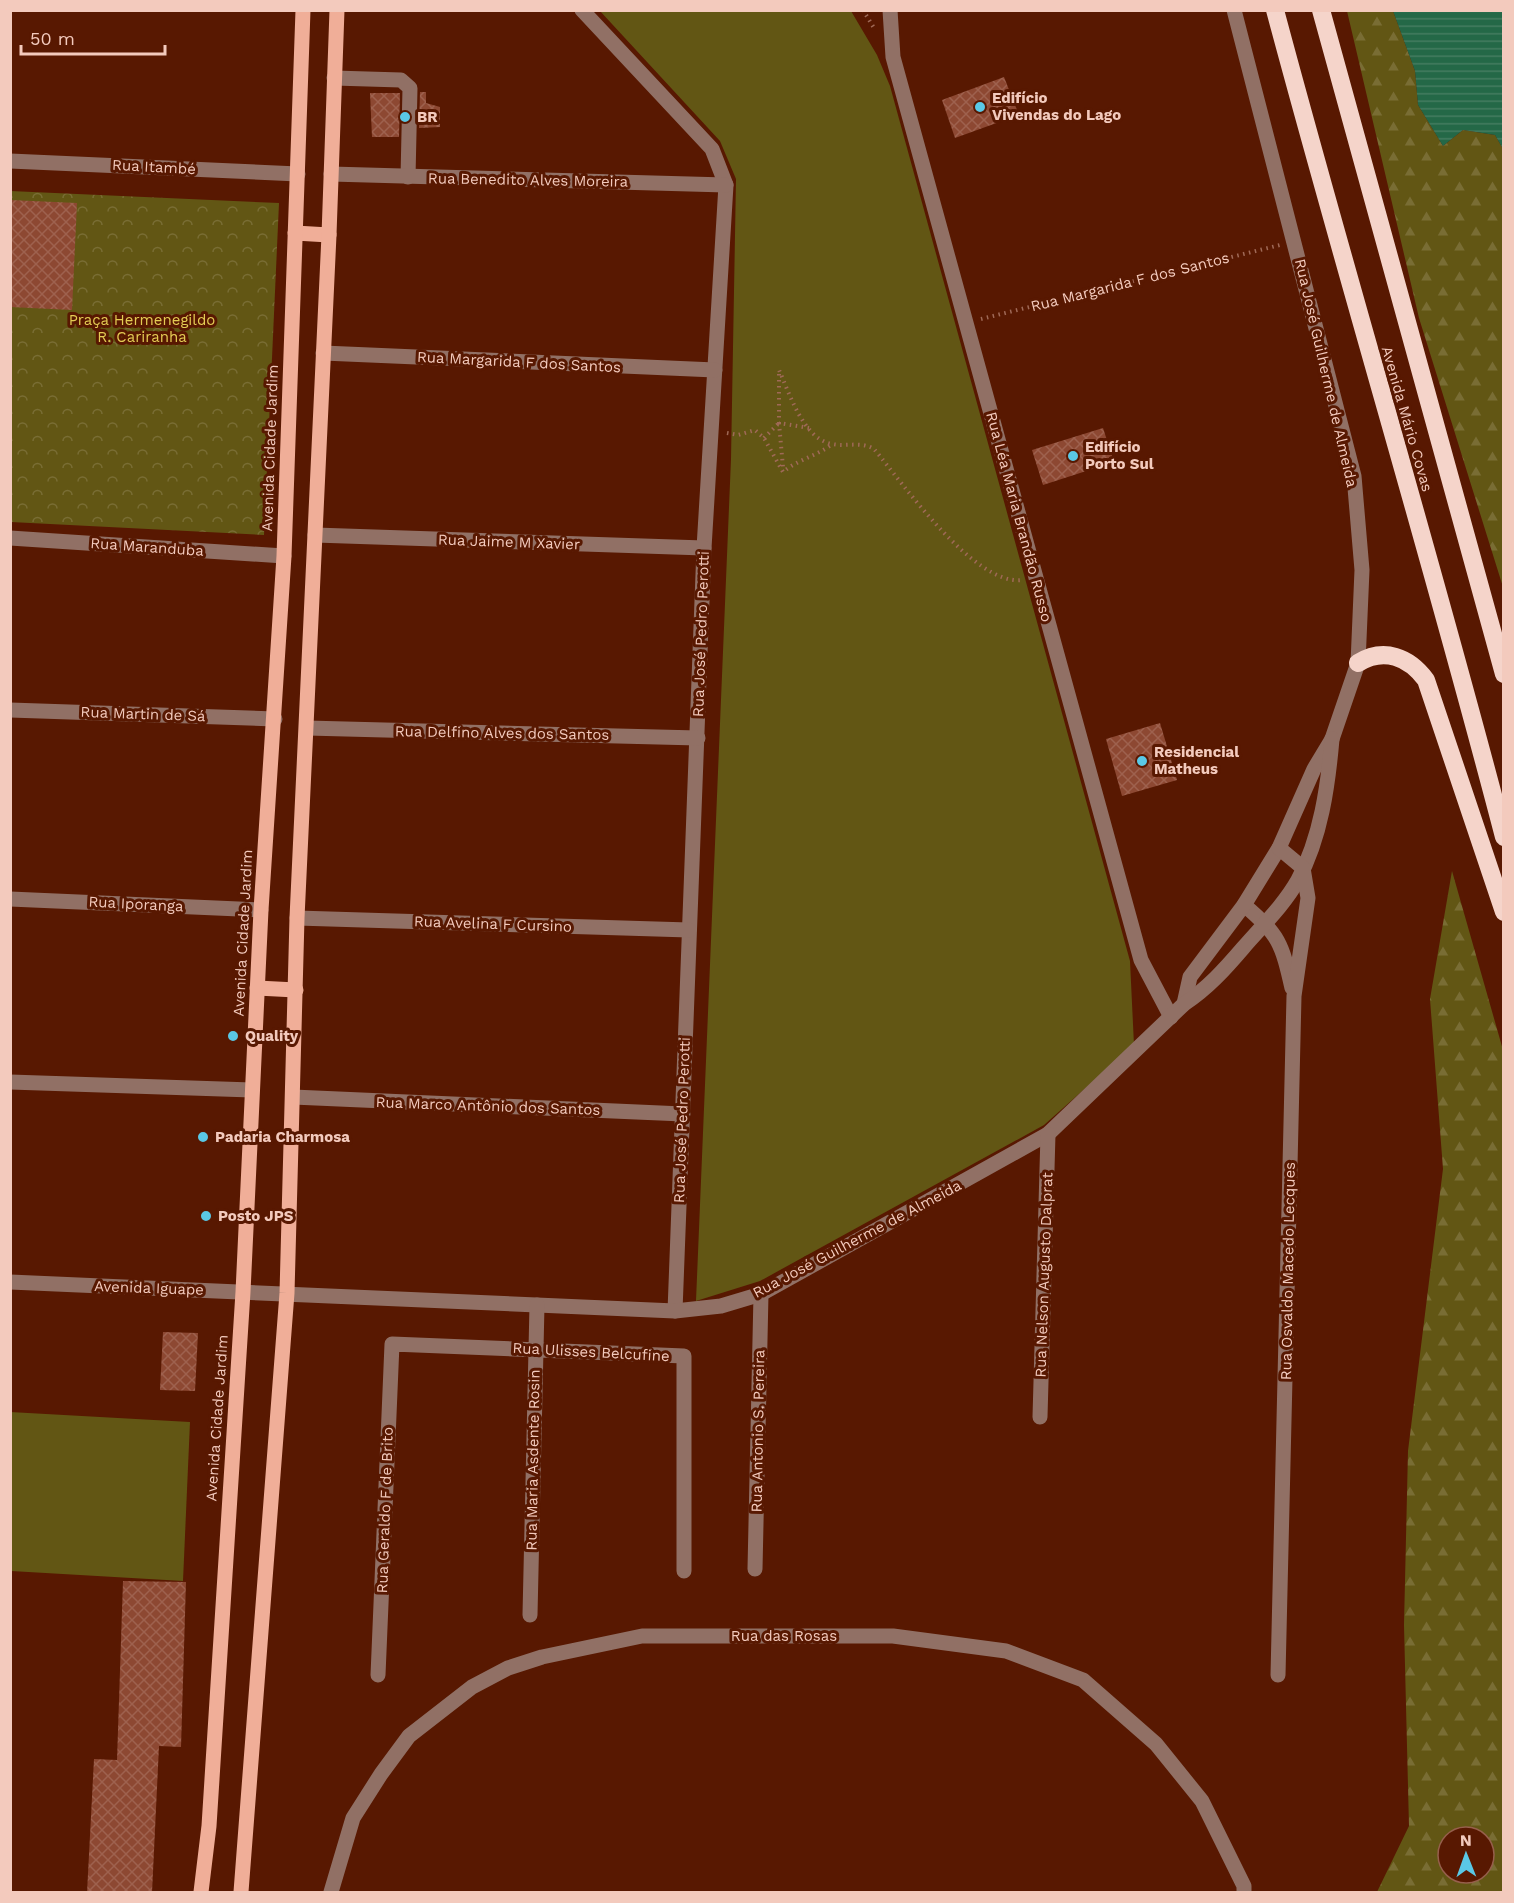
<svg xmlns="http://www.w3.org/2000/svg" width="1514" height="1903" font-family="'Work Sans',sans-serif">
  <defs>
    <pattern id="forest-firs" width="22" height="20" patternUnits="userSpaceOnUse" patternTransform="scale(1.5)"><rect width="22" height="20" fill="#625614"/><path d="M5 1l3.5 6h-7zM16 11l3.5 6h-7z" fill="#796d34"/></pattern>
    <pattern id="park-crowns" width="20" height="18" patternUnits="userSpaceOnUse" patternTransform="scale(1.5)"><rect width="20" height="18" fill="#625614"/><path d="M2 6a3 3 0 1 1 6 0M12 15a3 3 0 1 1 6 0" fill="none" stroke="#796d34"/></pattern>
    <pattern id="water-rules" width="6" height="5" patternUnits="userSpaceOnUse" patternTransform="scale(1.5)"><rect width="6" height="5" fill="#246847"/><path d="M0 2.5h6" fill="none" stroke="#447c60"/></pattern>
    <pattern id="building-cross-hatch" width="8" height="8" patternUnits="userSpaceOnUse" patternTransform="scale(1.5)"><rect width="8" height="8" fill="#8d4832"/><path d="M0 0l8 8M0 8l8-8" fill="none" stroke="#9e614e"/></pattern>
  </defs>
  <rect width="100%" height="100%" fill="#581801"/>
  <g fill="#625614">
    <polygon points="600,11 851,11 877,55 890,86 1130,961 1134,1045 1044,1125 760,1281 696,1301 731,459 736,179 720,141"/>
    <polygon points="10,1412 190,1422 183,1581 11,1571"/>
  </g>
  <g fill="url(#forest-firs)" fill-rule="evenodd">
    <polygon points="1347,11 1393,11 1415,71 1418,105 1443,146 1463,130 1495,135 1503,149 1503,587 1419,318"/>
    <path d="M1452 871 1503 1050V1892H1377L1409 1826 1404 1625 1408 1451 1443 1169 1430 999ZM1448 1837H1484V1873H1448Z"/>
  </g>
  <polygon fill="url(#park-crowns)" points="10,191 279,203 264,535 11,522"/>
  <polygon fill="url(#water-rules)" points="1393,11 1503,11 1503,149 1495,135 1463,130 1443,146 1418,105 1415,71"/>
  <g fill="url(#building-cross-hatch)">
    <polygon points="1004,77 1019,115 955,138 942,100"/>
    <polygon points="420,92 426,92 426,103 440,107 440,127 419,128"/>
    <polygon points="370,93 400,93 399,137 372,137"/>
    <polygon points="10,200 77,203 72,310 10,307"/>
    <polygon points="1103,428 1114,462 1043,485 1032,450"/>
    <polygon points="1160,723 1177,780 1122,796 1106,739"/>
    <polygon points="163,1332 198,1333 195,1391 160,1390"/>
    <polygon points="123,1581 186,1582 181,1747 159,1746 152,1893 87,1893 94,1759 117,1760"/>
  </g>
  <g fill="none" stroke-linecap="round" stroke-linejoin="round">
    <g stroke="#9f6957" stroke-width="4" stroke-dasharray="1.5 4.5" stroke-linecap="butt">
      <polyline points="863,10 874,28"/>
      <polyline points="981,319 1280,245"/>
      <polyline points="779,423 783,467"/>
      <path d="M809 428 779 423V370C789 392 803 439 832 444 847 447 860 441 874 449 902 482 974 586 1022 580"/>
      <path d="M727 433 738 435 755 430 764 438 783 472C797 460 816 456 831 445"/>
      <polyline points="764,438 778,424"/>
    </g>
    <g stroke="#917065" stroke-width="15">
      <polyline points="582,10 712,149 726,185 704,548 675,1311"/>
      <polyline points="890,10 893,57 1141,960 1171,1017"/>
      <polyline points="334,78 401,80 410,88 408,177"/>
      <polyline points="10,161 298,174"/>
      <polyline points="331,174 726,185"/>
      <polyline points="323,353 715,370"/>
      <polyline points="315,535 704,548"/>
      <polyline points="10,538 284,556"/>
      <polyline points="10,710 275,719"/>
      <polyline points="307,728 698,738"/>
      <polyline points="10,899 261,910"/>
      <path d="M1244 905C1279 934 1282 944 1292 988"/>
      <polyline points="297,918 689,930"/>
      <polyline points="1184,1004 1190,977 1244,905 1279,848 1314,769 1332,739 1358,663 1362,570 1354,476 1234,10"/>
      <polyline points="10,1082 252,1090"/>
      <polyline points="293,1097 683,1114"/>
      <path d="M10 1282 675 1311 721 1306 761 1294 1048 1134 1184 1004C1208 988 1225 969 1243 948 1262 926 1284 905 1298 880 1321 837 1328 786 1332 739"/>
      <polyline points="1040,1417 1048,1134"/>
      <polyline points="755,1569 761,1294"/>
      <polyline points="530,1615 537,1305"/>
      <polyline points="378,1675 392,1344 684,1356 684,1571"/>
      <polyline points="1278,1675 1294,996 1308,898 1303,868 1279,848"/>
      <polyline points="331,1892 353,1818 381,1774 409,1736 472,1687 508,1668 542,1657 642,1636 893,1636 1006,1651 1083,1680 1156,1744 1202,1801 1244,1886 1244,1892"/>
    </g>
    <g stroke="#f0ae98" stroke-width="15">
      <polyline points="295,233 329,235"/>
      <polyline points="257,988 296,990"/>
      <polyline points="201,1892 209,1826 243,1292 261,910 284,556 303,10"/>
      <polyline points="241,1892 287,1293 297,918 329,235 337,10"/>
    </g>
    <g stroke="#f5d4ca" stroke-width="18">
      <path d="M1275 10C1349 287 1432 560 1504 837"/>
      <polyline points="1321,10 1504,674"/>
      <path d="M1358 663C1384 647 1409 657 1426 680L1504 912"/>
    </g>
  </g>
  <g fill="#5ac8e6" stroke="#581801" stroke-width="2">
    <circle cx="980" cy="107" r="6"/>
    <circle cx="405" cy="117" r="6"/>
    <circle cx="1073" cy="456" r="6"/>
    <circle cx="1142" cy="761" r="6"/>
    <circle cx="233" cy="1036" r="6"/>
    <circle cx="203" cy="1137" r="6"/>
    <circle cx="206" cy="1216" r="6"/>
  </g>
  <g text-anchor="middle" stroke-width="6" stroke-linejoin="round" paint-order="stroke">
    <g font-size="15" font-weight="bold" fill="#f3cabd" stroke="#581801" text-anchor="start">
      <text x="992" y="103">Edifício<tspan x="992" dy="17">Vivendas do Lago</tspan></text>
      <text x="417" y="122">BR</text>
      <text x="1085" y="452">Edifício<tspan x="1085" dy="17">Porto Sul</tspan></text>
      <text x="1154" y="757">Residencial<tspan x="1154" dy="17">Matheus</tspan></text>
      <text x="245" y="1041">Quality</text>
      <text x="215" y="1142">Padaria Charmosa</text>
      <text x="218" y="1221">Posto JPS</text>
    </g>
    <g font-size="15" fill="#f3cabd" stroke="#581801">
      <text transform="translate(154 167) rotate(3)" y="5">Rua Itambé</text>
      <text transform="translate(528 180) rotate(1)" y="5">Rua Benedito Alves Moreira</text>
      <text transform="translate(1130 282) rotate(-14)" y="5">Rua Margarida F dos Santos</text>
      <text transform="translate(519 362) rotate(3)" y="5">Rua Margarida F dos Santos</text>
      <text transform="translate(1326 373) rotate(77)" y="5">Rua José Guilherme de Almeida</text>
      <text transform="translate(1407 419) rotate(74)" y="5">Avenida Mário Covas</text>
      <text transform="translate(270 448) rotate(-88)" y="5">Avenida Cidade Jardim</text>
      <text transform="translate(1019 517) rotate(75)" y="5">Rua Léa Maria Brandão Russo</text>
      <text transform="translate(509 542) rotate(2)" y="5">Rua Jaime M Xavier</text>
      <text transform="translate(147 547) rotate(4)" y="5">Rua Maranduba</text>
      <text transform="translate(701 634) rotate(-88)" y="5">Rua José Pedro Perotti</text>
      <text transform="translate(143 714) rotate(2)" y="5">Rua Martin de Sá</text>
      <text transform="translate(502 733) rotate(1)" y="5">Rua Delfino Alves dos Santos</text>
      <text transform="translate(136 904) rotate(3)" y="5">Rua Iporanga</text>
      <text transform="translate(493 924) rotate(2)" y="5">Rua Avelina F Cursino</text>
      <text transform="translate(243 933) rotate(-87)" y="5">Avenida Cidade Jardim</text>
      <text transform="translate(488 1106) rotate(2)" y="5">Rua Marco Antônio dos Santos</text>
      <text transform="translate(682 1120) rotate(-88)" y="5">Rua José Pedro Perotti</text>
      <text transform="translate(857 1239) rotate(-28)" y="5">Rua José Guilherme de Almeida</text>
      <text transform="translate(1288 1271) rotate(-89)" y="5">Rua Osvaldo Macedo Lecques</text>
      <text transform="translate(1044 1275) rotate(-88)" y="5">Rua Nelson Augusto Dalprat</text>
      <text transform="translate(149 1288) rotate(2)" y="5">Avenida Iguape</text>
      <text transform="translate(591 1352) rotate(3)" y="5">Rua Ulisses Belcufine</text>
      <text transform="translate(217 1418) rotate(-86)" y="5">Avenida Cidade Jardim</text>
      <text transform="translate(758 1431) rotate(-89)" y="5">Rua Antonio S. Pereira</text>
      <text transform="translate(533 1460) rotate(-89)" y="5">Rua Maria Asdente Rosin</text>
      <text transform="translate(385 1510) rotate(-88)" y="5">Rua Geraldo F de Brito</text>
      <text x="784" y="1641">Rua das Rosas</text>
    </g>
    <g font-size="15" fill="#e3cc54" stroke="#581801">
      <text x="142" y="325">Praça Hermenegildo<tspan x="142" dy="17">R. Cariranha</tspan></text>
    </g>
  </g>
  <rect width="1514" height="1903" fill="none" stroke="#f3cabd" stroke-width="24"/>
  <g transform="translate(1466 1855) rotate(359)"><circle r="28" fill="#581801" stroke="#965f4c" stroke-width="1.5"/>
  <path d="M0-4.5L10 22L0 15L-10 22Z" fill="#5ac8e6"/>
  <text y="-9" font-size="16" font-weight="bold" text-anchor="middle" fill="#f3cabd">N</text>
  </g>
  <path d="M21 45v9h144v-9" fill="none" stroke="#f3cabd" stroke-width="3"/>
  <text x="30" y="45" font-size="18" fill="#f3cabd" stroke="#581801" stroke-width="4.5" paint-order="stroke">50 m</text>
</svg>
